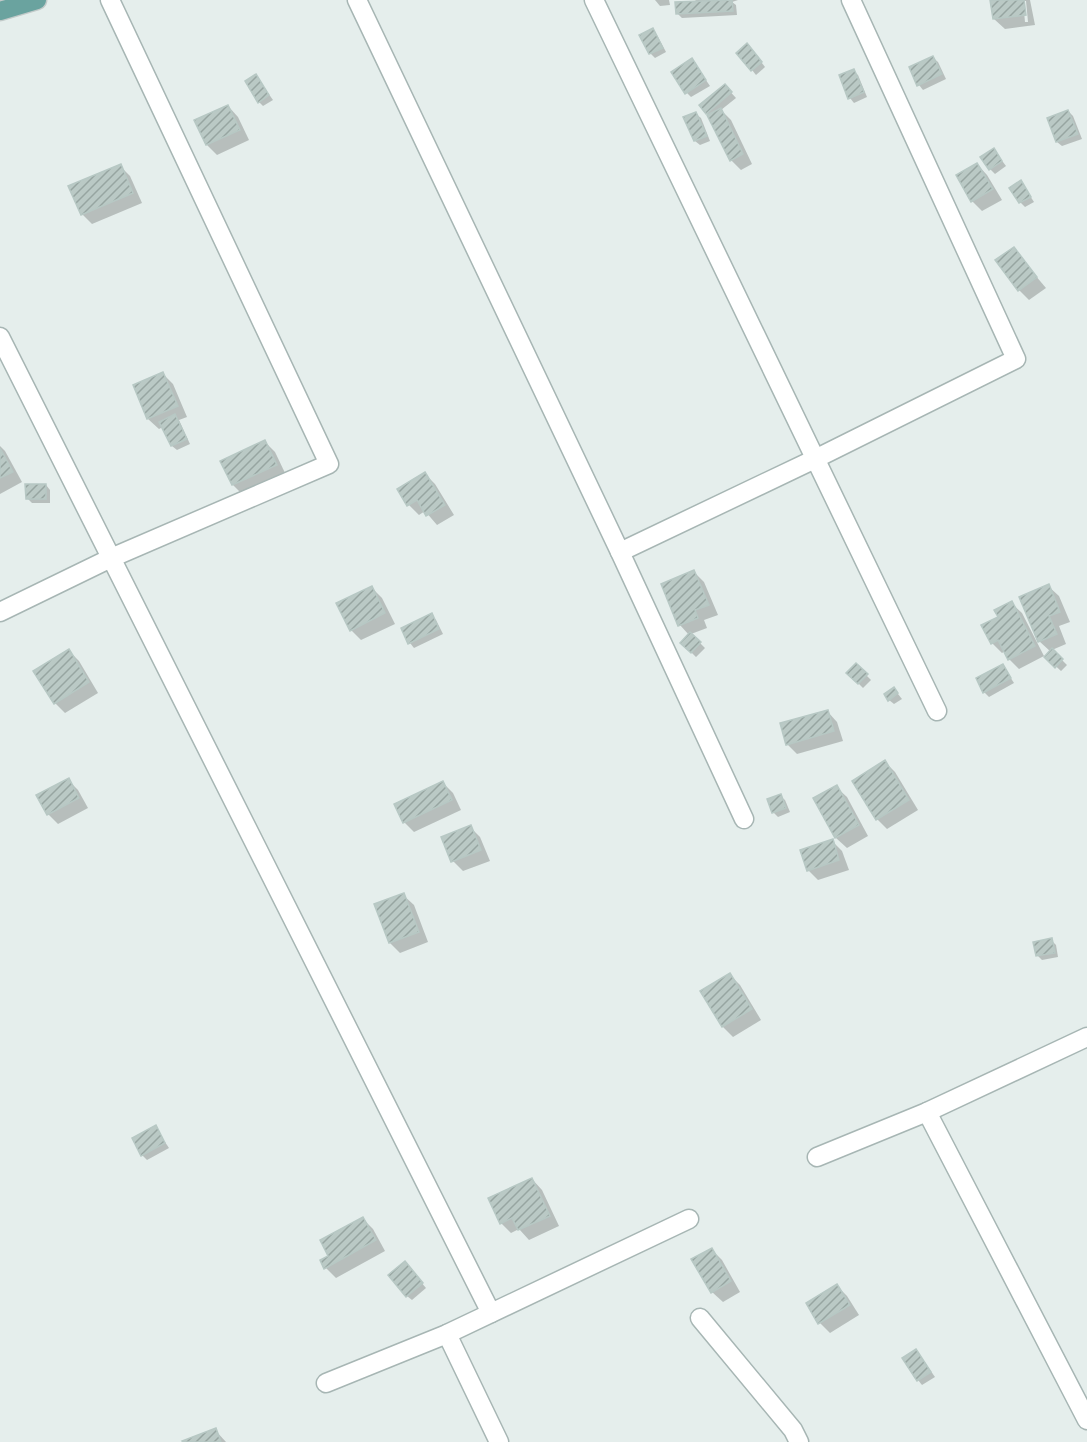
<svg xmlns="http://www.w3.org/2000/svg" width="1087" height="1442" font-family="'Public Sans',sans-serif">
  <defs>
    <pattern id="building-hatch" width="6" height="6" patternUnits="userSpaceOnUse" patternTransform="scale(1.5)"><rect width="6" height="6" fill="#bac9c5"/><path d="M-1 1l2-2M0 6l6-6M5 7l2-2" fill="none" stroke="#97a5a1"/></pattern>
  </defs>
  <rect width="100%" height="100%" fill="#e5eeec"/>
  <g fill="#0003" fill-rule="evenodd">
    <polygon points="655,0 669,0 670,5 660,6"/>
    <polygon points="695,0 738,0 732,2 736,5 737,15 682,18 677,13 697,2"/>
    <path d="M992 0H1030L1035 25 1005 29 994 19ZM1023 1H1026L1028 22H1025Z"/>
    <polygon points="653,30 657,35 666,52 655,58 650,53"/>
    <polygon points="752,50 765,67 756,75 752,70"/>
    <polygon points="933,58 938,62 946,79 923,90 919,85"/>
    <polygon points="692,60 710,86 691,97 687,93"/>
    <polygon points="853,71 858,75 867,97 854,103 850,98 841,76"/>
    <polygon points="256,76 273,100 263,106 259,102"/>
    <polygon points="725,86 736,98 721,110 731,120 752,164 741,170 731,160 709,116 701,106"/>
    <polygon points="228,106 238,117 249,140 217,155 207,145 196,121"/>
    <polygon points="1068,111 1073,116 1082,139 1062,146 1057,142 1049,118"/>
    <polygon points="696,114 701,118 710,141 700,145 695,141 685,118"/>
    <polygon points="994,150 1006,166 995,174 990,169"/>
    <polygon points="977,164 987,175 1002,200 982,211 972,201 958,176"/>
    <polygon points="120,166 130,176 142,203 92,224 82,214"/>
    <polygon points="1021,182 1034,202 1025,207 1020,202"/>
    <polygon points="1013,249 1046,288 1029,300 1019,290"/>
    <polygon points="163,374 173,384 187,417 179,420 190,444 177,450 172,446 163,427 159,429 148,419 135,386"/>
    <polygon points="265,442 275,452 286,475 243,495 233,485 222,462"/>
    <polygon points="0,446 5,451 22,482 0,494"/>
    <polygon points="425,474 435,484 454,515 437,525 425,511 419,515 409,505"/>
    <polygon points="46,485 50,490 50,503 32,503 27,498"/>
    <polygon points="694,572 704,582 718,615 704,620 707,628 691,634 705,648 696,657 682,643 689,635 680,625"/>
    <polygon points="1048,586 1059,596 1070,622 1059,626 1066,644 1052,650 1067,665 1061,671 1046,657 1051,652 1039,641"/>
    <polygon points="372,588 382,598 395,624 361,640 351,630"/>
    <polygon points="1011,603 1022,613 1044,656 1019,669 1009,659 1005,651 1002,653 992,643 1000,617"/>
    <polygon points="431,615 436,620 443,634 414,648 410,643"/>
    <polygon points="69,651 79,661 98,693 65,713 55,703"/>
    <polygon points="856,665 871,680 863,688 848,673"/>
    <polygon points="1003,666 1014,683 989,697 984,692"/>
    <polygon points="894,689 902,699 894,704 889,700"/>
    <polygon points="827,711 837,722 843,741 797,754 787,744"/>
    <polygon points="885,762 895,772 918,810 887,829 877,819"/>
    <polygon points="68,780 78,790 88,808 58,824 48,814"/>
    <polygon points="443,783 453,793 461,810 414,832 404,822"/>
    <polygon points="836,787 847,797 868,836 847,848 836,838 815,798"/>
    <polygon points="780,796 785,800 790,812 778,817 773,812"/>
    <polygon points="470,827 480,837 490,861 463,871 453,861"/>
    <polygon points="832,841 842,851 849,870 818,880 808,870"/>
    <polygon points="403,895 414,905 428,942 400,953 390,943"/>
    <polygon points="1051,940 1056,945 1058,957 1042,960 1037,955"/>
    <polygon points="730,975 740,985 761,1020 733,1037 723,1027 702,992"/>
    <polygon points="155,1127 169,1148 147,1160 142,1155"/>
    <polygon points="532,1179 542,1190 559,1226 529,1240 519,1229 511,1233 501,1223"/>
    <polygon points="363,1219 373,1229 385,1251 336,1278 326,1268 330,1256"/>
    <polygon points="712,1250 722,1260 740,1292 723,1302 712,1292"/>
    <polygon points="409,1268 426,1288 412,1300 407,1296"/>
    <polygon points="837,1286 847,1296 859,1315 830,1333 820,1323"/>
    <polygon points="916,1350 935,1377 922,1385 918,1380"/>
    <polygon points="215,1430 226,1442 184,1442"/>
  </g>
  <g fill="url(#building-hatch)" stroke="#b7c8c4" stroke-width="1.5">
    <polygon points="732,0 733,11 676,14 675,2"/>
    <polygon points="990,0 1024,0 1026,15 993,19"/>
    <polygon points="653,28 663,48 649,54 639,35"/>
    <polygon points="747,43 762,62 751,71 736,53"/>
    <polygon points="933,56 942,74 917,86 909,67"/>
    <polygon points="692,58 706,80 685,94 671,72"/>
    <polygon points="854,69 864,92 848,99 839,75"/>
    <polygon points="256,74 269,95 258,103 245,81"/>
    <polygon points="725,84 732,92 706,114 699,105"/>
    <polygon points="228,105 240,130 206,145 194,120"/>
    <polygon points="721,108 743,154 730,161 707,115"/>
    <polygon points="1068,110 1078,134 1056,142 1047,118"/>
    <polygon points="696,112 707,136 694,141 683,117"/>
    <polygon points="994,148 1002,161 989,170 980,157"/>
    <polygon points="977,163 993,189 971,202 956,175"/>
    <polygon points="121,164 133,193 81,215 68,186"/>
    <polygon points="1021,180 1031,197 1019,203 1009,188"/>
    <polygon points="1014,247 1037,277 1018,291 995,260"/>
    <polygon points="163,372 178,406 147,419 133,385"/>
    <polygon points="175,414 187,439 171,446 159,422"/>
    <polygon points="265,440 277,465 232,485 220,461"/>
    <polygon points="0,448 13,472 0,478"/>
    <polygon points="425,472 445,505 426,516 417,500 407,506 397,489"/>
    <polygon points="25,484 46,484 46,499 26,499"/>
    <polygon points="694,570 709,605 695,610 698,618 678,626 661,584"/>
    <polygon points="1049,584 1060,612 1049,616 1057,634 1038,642 1019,597"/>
    <polygon points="372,586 385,613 350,631 336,603"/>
    <polygon points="1012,601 1035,646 1008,660 998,640 991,644 981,625 998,617 994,610"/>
    <polygon points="432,613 439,629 408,644 401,628"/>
    <polygon points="690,632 701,642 691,653 680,643"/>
    <polygon points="1052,648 1063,659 1055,668 1044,657"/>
    <polygon points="69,649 89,682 54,704 33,671"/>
    <polygon points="856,663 868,674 858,684 846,673"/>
    <polygon points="1003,664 1011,678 983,693 976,678"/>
    <polygon points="894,687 898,693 888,701 884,694"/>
    <polygon points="828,710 834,731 786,745 780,723"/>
    <polygon points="885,760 909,800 876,820 852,781"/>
    <polygon points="69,778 79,798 47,815 36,795"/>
    <polygon points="443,781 452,800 403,823 394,804"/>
    <polygon points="837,785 859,825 835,838 813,798"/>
    <polygon points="781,794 786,808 772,813 767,799"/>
    <polygon points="471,825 481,850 451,862 441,837"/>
    <polygon points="833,839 839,860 807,871 800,850"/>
    <polygon points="404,893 419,932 389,943 374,904"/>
    <polygon points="1052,938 1055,953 1036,956 1033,942"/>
    <polygon points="730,973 752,1009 722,1027 700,991"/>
    <polygon points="156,1125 165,1143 141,1156 132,1138"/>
    <polygon points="532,1178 550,1216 518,1230 512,1218 500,1224 488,1198"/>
    <polygon points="363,1217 376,1240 324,1269 320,1260 328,1256 320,1240"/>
    <polygon points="712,1248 731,1281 711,1293 691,1259"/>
    <polygon points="405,1261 423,1283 406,1297 388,1275"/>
    <polygon points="837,1284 850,1305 818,1324 806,1303"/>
    <polygon points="916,1349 931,1372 917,1381 902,1358"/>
    <polygon points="216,1428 221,1442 183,1442 182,1441"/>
  </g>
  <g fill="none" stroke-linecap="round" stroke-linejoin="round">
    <defs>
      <g id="street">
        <polyline points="357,0 620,552 744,819"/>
        <polyline points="594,0 937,711"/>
        <polyline points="0,337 491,1313"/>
        <polyline points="620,552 815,459 1016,359 851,0"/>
        <polyline points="0,612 111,558 329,464 110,0"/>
        <polyline points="927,1112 1087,1420"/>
        <polyline points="817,1157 927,1112 1087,1037"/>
        <polyline points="700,1318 793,1430 799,1442"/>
        <polyline points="447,1334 499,1442"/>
        <polyline points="326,1383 447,1334 689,1219"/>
      </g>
      <polyline id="primary" points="0,11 37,0"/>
    </defs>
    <use href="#street" stroke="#a7b6b4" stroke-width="21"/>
    <use href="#primary" stroke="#c2cac9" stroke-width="21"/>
    <use href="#street" stroke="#fff" stroke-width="18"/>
    <use href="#primary" stroke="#6aa39f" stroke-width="18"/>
  </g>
</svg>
